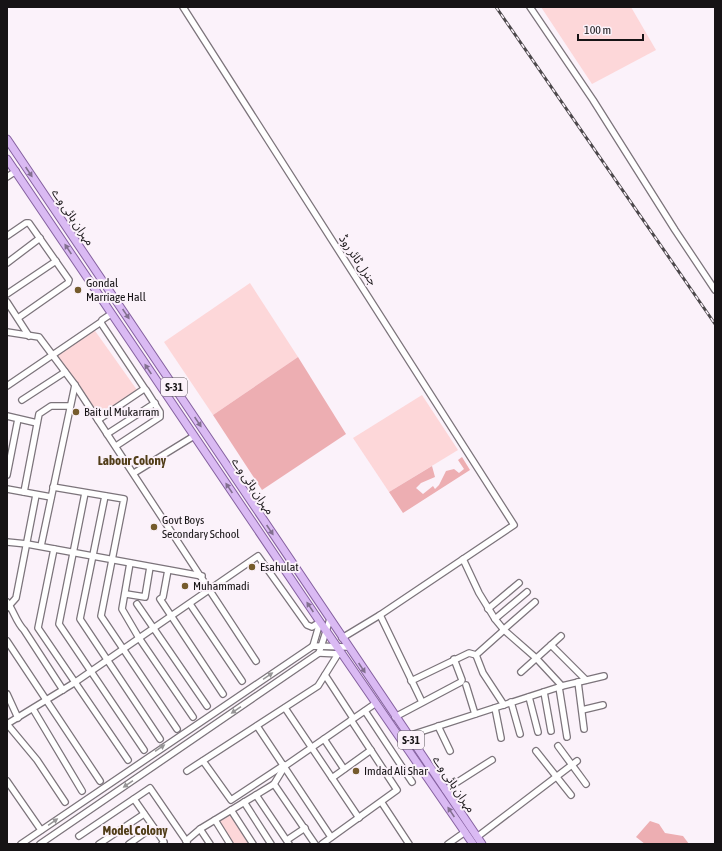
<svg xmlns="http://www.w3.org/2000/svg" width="722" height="851" font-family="'Asap Condensed','Noto Sans Arabic',sans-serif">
  <rect width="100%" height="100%" fill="#fbf2fa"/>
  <g fill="#fdd7d9">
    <polygon points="541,7 631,7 656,50 592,84"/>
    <polygon points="250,283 298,357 213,415 164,342"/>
    <polygon points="93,328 137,390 100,416 56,354"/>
    <polygon points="422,395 458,450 389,492 353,438"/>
    <polygon points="230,813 251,844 232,844 217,821"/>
  </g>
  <g fill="#edaeb2">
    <polygon points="298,357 346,434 262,490 213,415"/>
    <polygon points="462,457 470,470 403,513 389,492 432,466 435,477 421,483 416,488 423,494 433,486 435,489 439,485 446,471 454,469 459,473 464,469 458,460"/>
    <polygon points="650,821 659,824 665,833 683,836 689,844 645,844 636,837"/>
  </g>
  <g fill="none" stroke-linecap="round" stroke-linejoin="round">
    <defs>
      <g id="minor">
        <polyline points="183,7 514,525 380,615 342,638"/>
        <polyline points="530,7 593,100 675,230 715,290"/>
        <polyline points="7,177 16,171"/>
        <polyline points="7,236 26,223 29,223 69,280 68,283 18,318"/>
        <polyline points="7,263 40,238"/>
        <polyline points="7,294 56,261"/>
        <polyline points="7,302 29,336"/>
        <polyline points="111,314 102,320 101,323 145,389"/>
        <polyline points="7,332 39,337 75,385 256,661"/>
        <polyline points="7,386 101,322"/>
        <polyline points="22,400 65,372"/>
        <polyline points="7,416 37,423"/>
        <polyline points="98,420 144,389 146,390 160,412 160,417 116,446"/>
        <polyline points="107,434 155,403"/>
        <polyline points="134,473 194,436"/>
        <polyline points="7,475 18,419"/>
        <polyline points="53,487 124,499 101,616 177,729"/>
        <polyline points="7,489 51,497"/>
        <polyline points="24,492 39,414 51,406 70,406"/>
        <polyline points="85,493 59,624 144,750"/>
        <polyline points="105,496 80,619 160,739"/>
        <polyline points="7,542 27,544 202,576"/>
        <polyline points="41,546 75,385"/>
        <polyline points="54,549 38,628 128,760"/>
        <polyline points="463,559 479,593 495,619 504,630 536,658 562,686"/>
        <polyline points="130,563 122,609 139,638 193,717"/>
        <polyline points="168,570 163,597 160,599 223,694"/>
        <polyline points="126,594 145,597 150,567"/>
        <path d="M7 602C14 611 16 622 24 630L63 690"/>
        <polyline points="137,604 207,706"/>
        <polyline points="190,604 242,681"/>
        <polyline points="7,608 16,598 36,495"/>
        <polyline points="488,609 519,583"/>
        <polyline points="380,615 422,702"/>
        <polyline points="495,619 527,592"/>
        <polyline points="503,630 535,602"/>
        <polyline points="7,641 100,781"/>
        <polyline points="551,645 586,680"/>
        <polyline points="313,646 320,622"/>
        <polyline points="319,653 340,654"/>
        <polyline points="521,672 561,636"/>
        <polyline points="325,675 353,718"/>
        <polyline points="411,681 469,653 476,655"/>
        <polyline points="578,682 584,729"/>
        <polyline points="466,685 475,714"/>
        <polyline points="559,687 567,737"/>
        <polyline points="544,692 551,731"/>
        <polyline points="7,694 18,718"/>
        <polyline points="529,697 538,732"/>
        <polyline points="511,702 520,734"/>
        <polyline points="504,705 483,673 476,655 504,630"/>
        <polyline points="285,708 359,818"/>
        <polyline points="495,708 501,738"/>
        <polyline points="33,709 82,791"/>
        <polyline points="582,710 603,705"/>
        <polyline points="365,711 412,782"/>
        <polyline points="395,717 461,682 462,680 454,659"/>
        <polyline points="7,724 74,683 258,556 307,625 312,627 320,622"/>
        <polyline points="7,724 37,760 65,802"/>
        <polyline points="257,726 331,837"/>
        <polyline points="438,726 450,751"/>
        <polyline points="408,736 562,686 604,676"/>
        <polyline points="324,739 344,769"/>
        <polyline points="558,746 586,784"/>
        <polyline points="536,751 571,795"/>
        <polyline points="203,761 231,800 284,765"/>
        <polyline points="187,771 318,686 338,654"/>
        <polyline points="332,778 371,750"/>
        <polyline points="7,781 41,830"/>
        <polyline points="274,784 315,844"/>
        <polyline points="445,790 492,760"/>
        <polyline points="256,795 289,844"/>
        <polyline points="134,799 164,842 162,844"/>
        <polyline points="244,802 271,844"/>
        <polyline points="382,803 409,844"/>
        <polyline points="231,810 253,844"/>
        <polyline points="215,820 230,844"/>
        <polyline points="200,829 210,844"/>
        <polyline points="79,836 150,788 187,842"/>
        <polyline points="477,837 577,761"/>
        <polyline points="287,840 305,828"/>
        <polyline points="186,841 200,829 274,784 285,766 376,703"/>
        <polyline points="21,844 313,646 348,647"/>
        <polyline points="40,844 319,653 330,619"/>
        <polyline points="99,844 144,814"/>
        <polyline points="129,844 153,827"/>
        <polyline points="322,844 397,790 351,720"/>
        <polyline points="448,844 465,832"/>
      </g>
      <g id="major">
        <polyline points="7,139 482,844"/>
        <polyline points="7,159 320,622 473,844"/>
      </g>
    </defs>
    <use href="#minor" stroke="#7c747b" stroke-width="8"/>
    <use href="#major" stroke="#8662a0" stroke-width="9"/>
    <use href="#minor" stroke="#fff" stroke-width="5.5"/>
    <use href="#major" stroke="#dabaf3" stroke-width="7"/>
    <defs>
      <polyline id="rail" points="496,7 715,324"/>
    </defs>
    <use href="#rail" stroke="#4c484b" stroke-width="3"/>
    <use href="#rail" stroke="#fbf2fa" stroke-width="1.5" stroke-dasharray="4.5" stroke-linecap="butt"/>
  </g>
  <defs><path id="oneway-solid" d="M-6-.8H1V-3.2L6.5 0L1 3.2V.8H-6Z"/></defs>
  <g fill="#826f8f">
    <use href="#oneway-solid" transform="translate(29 172) rotate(56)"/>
    <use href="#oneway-solid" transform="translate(68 249) rotate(-124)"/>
    <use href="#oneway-solid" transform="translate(126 314) rotate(56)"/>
    <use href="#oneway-solid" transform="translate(148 369) rotate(-124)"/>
    <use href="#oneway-solid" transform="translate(198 422) rotate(56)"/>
    <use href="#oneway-solid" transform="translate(229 488) rotate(-124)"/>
    <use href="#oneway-solid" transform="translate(270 530) rotate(56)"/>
    <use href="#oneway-solid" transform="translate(310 607) rotate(-124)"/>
    <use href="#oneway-solid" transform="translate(362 668) rotate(56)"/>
    <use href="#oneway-solid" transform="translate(451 812) rotate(-124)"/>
  </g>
  <g fill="#969596">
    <use href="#oneway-solid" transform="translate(268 676) rotate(-34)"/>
    <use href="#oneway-solid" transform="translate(236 710) rotate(146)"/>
    <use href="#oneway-solid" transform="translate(160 748) rotate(-34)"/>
    <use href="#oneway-solid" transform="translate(128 784) rotate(146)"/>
    <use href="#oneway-solid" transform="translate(53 822) rotate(-35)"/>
  </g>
  <g fill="#755b2c" stroke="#fbf2fa" stroke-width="1.5">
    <circle cx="78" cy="290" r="4"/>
    <circle cx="76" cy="412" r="4"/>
    <circle cx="154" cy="527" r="4"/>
    <circle cx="252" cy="567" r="4"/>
    <circle cx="185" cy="586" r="4"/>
    <circle cx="356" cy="771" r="4"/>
  </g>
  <g text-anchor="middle" stroke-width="4" stroke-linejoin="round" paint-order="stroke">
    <g fill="#fbf2fa" stroke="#5b565a" stroke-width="1">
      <rect x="161" y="378" width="26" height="18" rx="3"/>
      <rect x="398" y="731" width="26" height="18" rx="3"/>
    </g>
    <g font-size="11" font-weight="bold" fill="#161315">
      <text x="174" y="391">S-31</text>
      <text x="411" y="744">S-31</text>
    </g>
    <g font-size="12" fill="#161315" stroke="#fbf2fa">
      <text transform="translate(73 217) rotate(56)" y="4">مہران ہائی وے</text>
      <text transform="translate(358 260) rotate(56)" y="4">جنرل ٹائر روڈ</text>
      <text transform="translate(253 486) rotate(56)" y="4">مہران ہائی وے</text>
      <text transform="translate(454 784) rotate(56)" y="4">مہران ہائی وے</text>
    </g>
    <g font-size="12" fill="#161315" stroke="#fbf2fa" text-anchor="start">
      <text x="86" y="287">Gondal<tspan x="86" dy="14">Marriage Hall</tspan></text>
      <text x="84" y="416">Bait ul Mukarram</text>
      <text x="162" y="524">Govt Boys<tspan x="162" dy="14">Secondary School</tspan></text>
      <text x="260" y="571">Esahulat</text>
      <text x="193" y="590">Muhammadi</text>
      <text x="364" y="775">Imdad Ali Shar</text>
    </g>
    <g font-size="13" font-weight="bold" fill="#513d18" stroke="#fbf2fa">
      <text x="132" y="465">Labour Colony</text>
      <text x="135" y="835">Model Colony</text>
    </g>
  </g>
  <rect width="722" height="851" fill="none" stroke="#161315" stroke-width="16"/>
  <path d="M578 34v6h65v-6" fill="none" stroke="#161315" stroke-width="2"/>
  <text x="584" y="34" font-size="12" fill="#161315" stroke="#fbf2fa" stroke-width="3" paint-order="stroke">100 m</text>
</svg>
